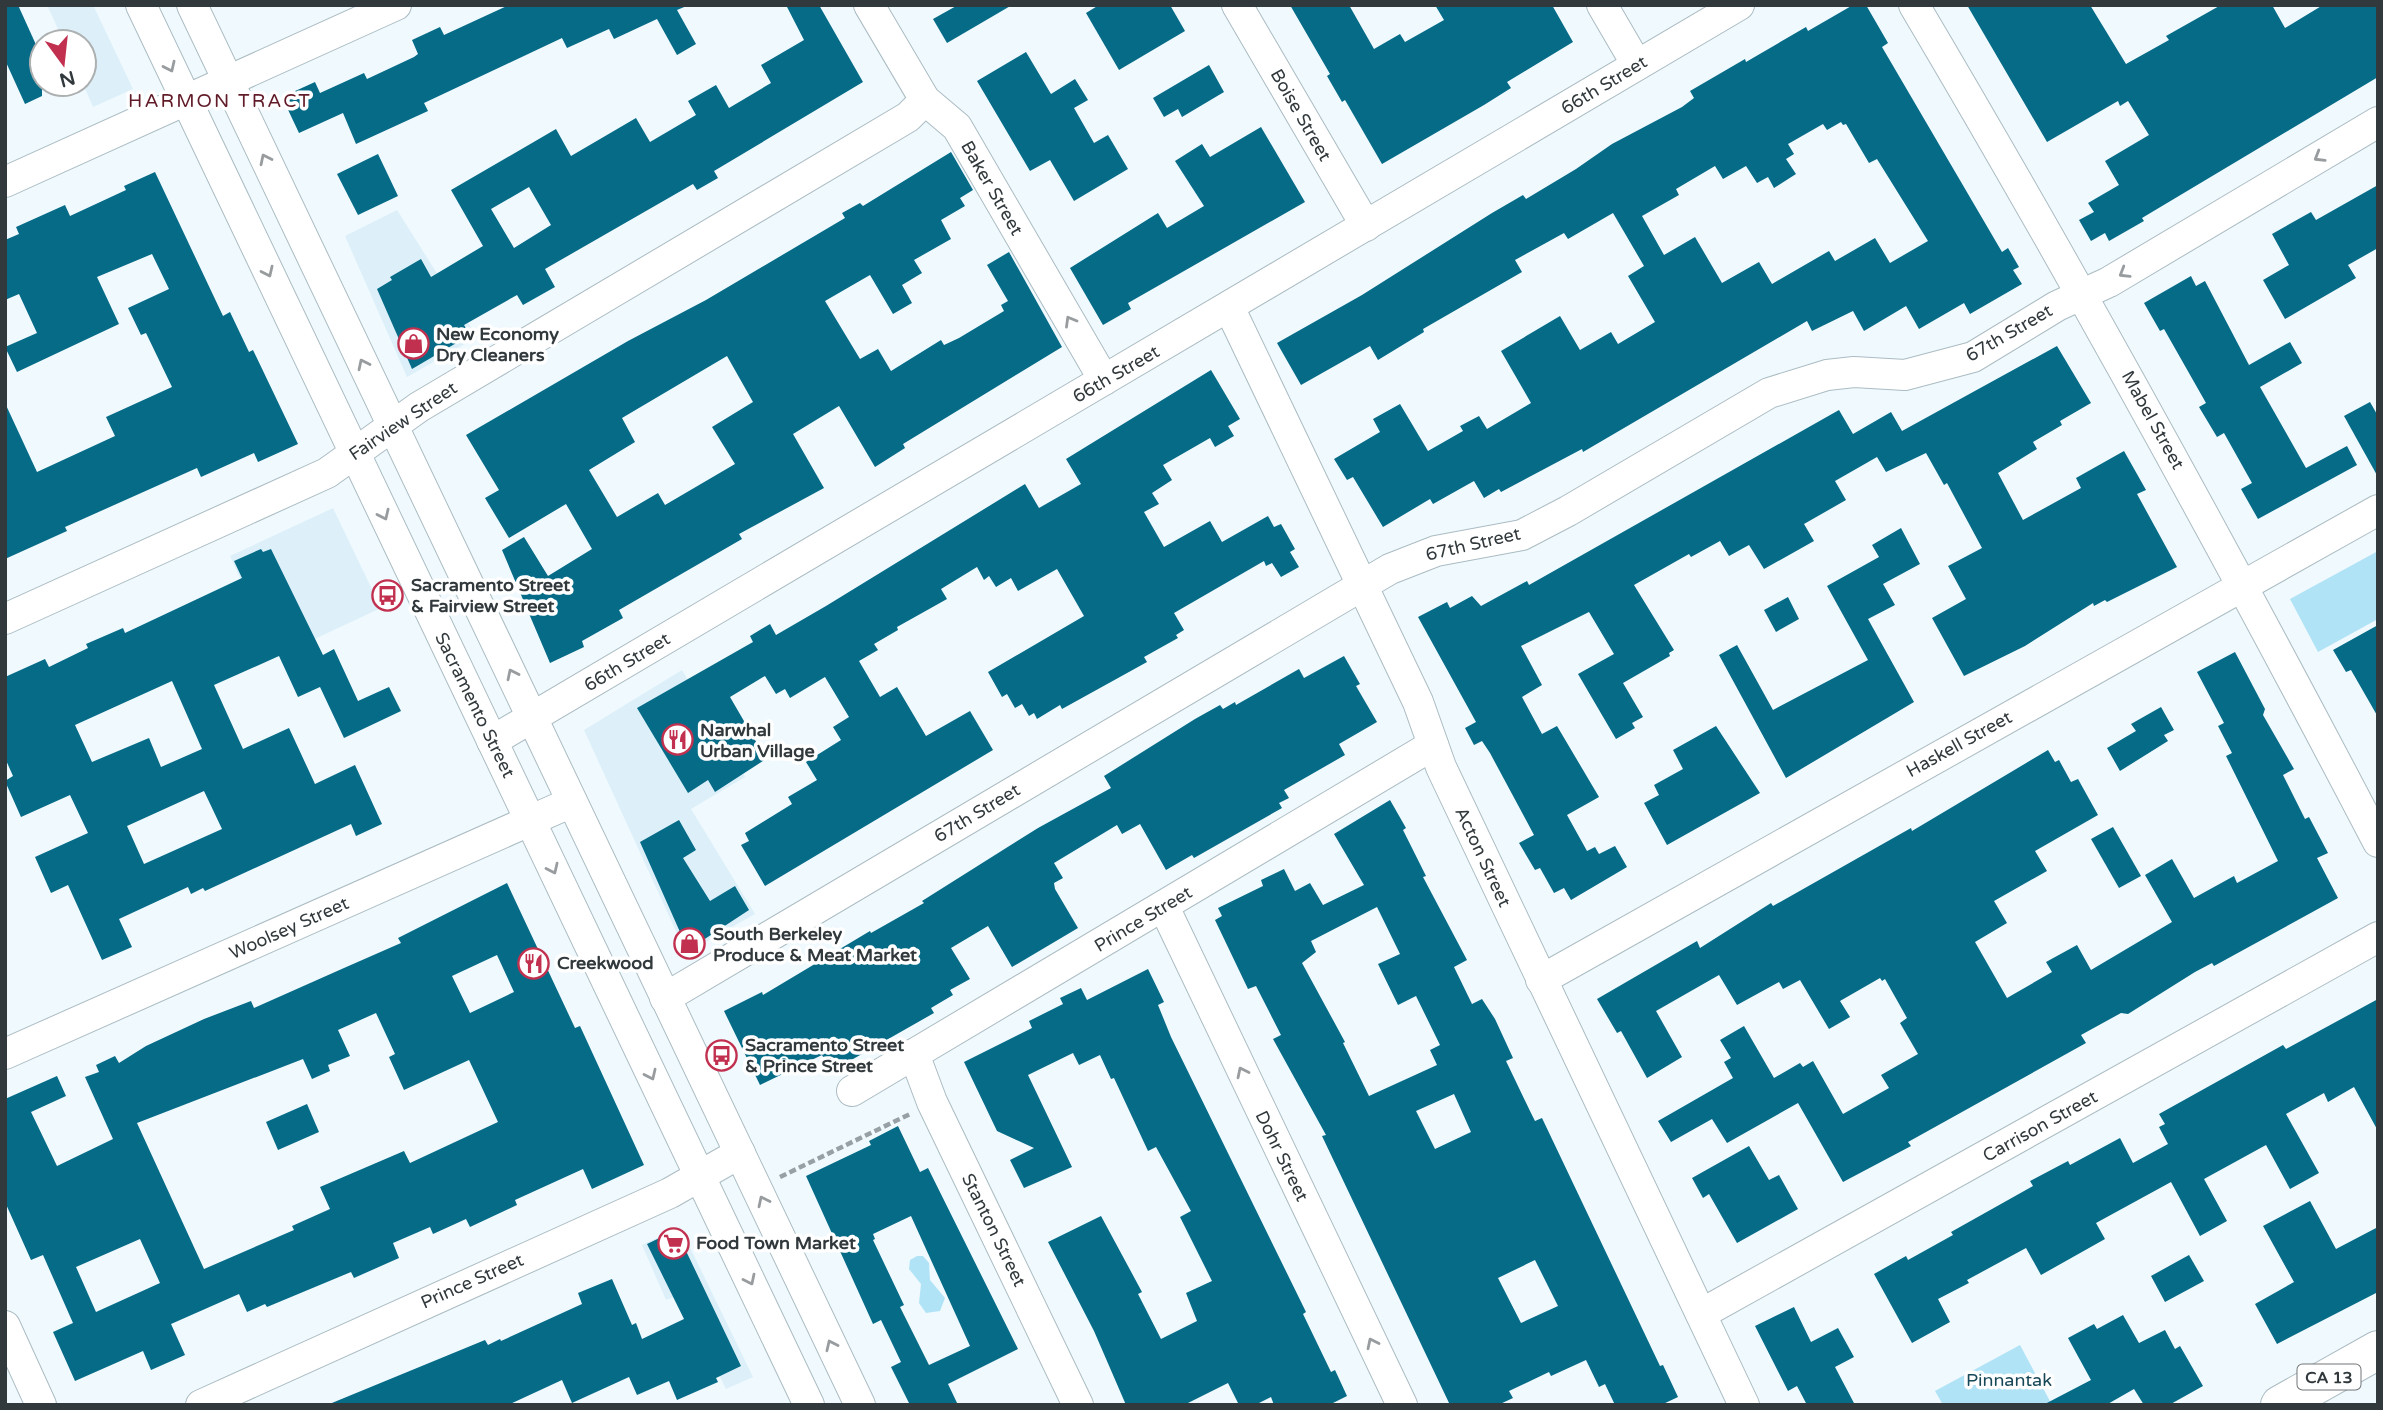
<svg xmlns="http://www.w3.org/2000/svg" width="2383" height="1410" font-family="'Varela Round',sans-serif">
  <rect width="100%" height="100%" fill="#eff9fe"/>
  <g fill="#ddf0f9">
    <polygon points="47,5 93,5 133,89 93,107 83,84 84,42 64,42"/>
    <polygon points="397,210 477,337 407,377 345,236"/>
    <polygon points="333,508 381,608 276,657 230,556"/>
    <polygon points="682,670 745,777 691,809 755,914 686,953 584,730"/>
    <polygon points="680,1227 753,1377 726,1389 679,1295 666,1300 642,1245"/>
  </g>
  <g fill="#b1e3f7">
    <polygon points="2378,551 2378,619 2318,652 2290,599"/>
    <polygon points="917,1256 923,1256 929,1263 930,1280 945,1298 940,1311 926,1313 919,1303 921,1284 909,1269 910,1260"/>
    <polygon points="2020,1345 2052,1405 1943,1405 1935,1391"/>
  </g>
  <g fill="#056b87" fill-rule="evenodd">
    <polygon points="5,5 18,5 42,58 42,96 25,104 5,60"/>
    <polygon points="509,5 689,5 677,10 696,44 677,55 657,19 614,39 609,29 567,48 562,38 424,103 428,111 356,144 343,113 299,133 282,97 315,82 320,93 364,73 367,79 414,57 418,54 412,40 440,27 444,35"/>
    <path d="M786 5H819L863 82 714 171 718 178 697 190 693 184 545 269 555 287 523 305 517 295 464 325 470 335 412 369 377 289 392 280 390 277 421 259 431 277 483 246 451 190 556 129 571 156 636 118 650 142 696 115 688 101 716 85 729 108 771 83 761 65 804 40ZM529 187 551 225 514 248 491 209Z"/>
    <polygon points="958,5 1012,5 947,43 933,19"/>
    <polygon points="1099,5 1170,5 1185,31 1119,70 1086,13"/>
    <polygon points="1290,5 1349,5 1374,49 1400,34 1405,42 1444,20 1435,5 1552,5 1573,42 1507,82 1511,88 1484,105 1382,164 1345,100 1342,102 1327,76 1330,74"/>
    <path d="M1853 5H1866L1888 43 1882 47 2002 252 2008 248 2019 267 2013 270 2022 284 1970 314 1964 303 1919 329 1906 306 1864 331 1853 311 1812 331 1807 321 1583 452 1582 449 1501 492 1499 489 1484 498 1474 481 1433 504 1430 499 1383 527 1353 477 1347 480 1334 459 1380 432 1373 419 1400 404 1428 451 1463 431 1460 426 1479 416 1487 429 1531 403 1501 351 1560 316 1580 350 1611 332 1618 344 1655 322 1628 276 1644 266 1613 213 1568 239 1564 233 1515 260 1522 272 1423 329 1424 332 1378 360 1370 346 1301 385 1277 343 1362 295 1492 213 1523 195 1526 199 1576 169 1612 144 1682 107 1694 98 1690 91 1745 59 1746 62 1806 27 1808 31ZM1841 122 1843 125 1846 124 1869 163 1877 159 1928 241 1890 263 1875 238 1835 261 1829 251 1772 284 1759 262 1722 283 1695 237 1664 255 1642 216 1679 195 1676 189 1715 166 1723 179 1746 166 1757 183 1768 177 1774 188 1796 174 1786 159 1794 154 1788 144 1823 124 1827 130Z"/>
    <polygon points="1967,5 2090,5 2126,64 2169,40 2166,36 2221,5 2272,5 2285,28 2323,5 2378,5 2378,77 2142,218 2144,221 2109,241 2105,233 2091,241 2079,220 2094,212 2088,203 2119,185 2105,161 2149,135 2128,101 2120,106 2118,101 2047,142"/>
    <polygon points="1026,52 1051,94 1075,79 1088,100 1074,108 1094,143 1108,135 1128,169 1074,201 1050,160 1030,171 977,81"/>
    <polygon points="1209,65 1224,92 1182,117 1178,109 1164,117 1153,98"/>
    <polygon points="1261,127 1305,202 1128,303 1131,309 1103,325 1070,268 1158,213 1167,228 1204,206 1175,161 1202,144 1210,157"/>
    <path d="M951 152 973 190 960 198 965 206 941 220 951 239 914 260 922 273 902 285 912 303 893 314 870 275 825 301 860 359 878 349 891 371 941 340 944 345 959 338 1004 311 1001 305 1008 301 987 265 1009 252 1062 347 903 444 905 448 875 467 839 406 793 434 824 488 739 534 742 539 619 610 623 618 582 641 584 647 550 663 502 550 524 537 548 576 592 549 566 504 509 538 485 498 499 490 466 435 628 341 706 300 845 218 842 213 860 203 863 206ZM727 356 753 402 712 427 735 464 665 505 658 493 617 517 589 470 635 442 622 418Z"/>
    <polygon points="378,154 398,196 358,215 337,174"/>
    <polygon points="155,172 223,316 230,312 249,352 253,350 298,444 258,462 254,453 201,477 197,468 65,527 67,531 5,559 5,403 37,472 115,436 106,417 172,387 146,333 141,335 128,308 169,289 152,254 97,277 119,324 17,372 5,347 37,333 19,294 5,300 5,240 19,234 16,227 65,205 70,216 126,190 124,186"/>
    <polygon points="2378,185 2378,248 2348,265 2356,278 2285,319 2263,280 2289,265 2272,234 2311,212 2316,220"/>
    <polygon points="2191,276 2196,286 2205,281 2249,365 2290,342 2302,363 2260,387 2306,468 2347,446 2357,465 2258,519 2241,489 2252,483 2224,433 2217,437 2199,407 2206,403 2164,329 2160,331 2144,303"/>
    <polygon points="2057,346 2091,403 2060,421 2062,425 2033,442 2037,449 1998,473 2023,520 2081,488 2076,478 2124,451 2146,490 2137,494 2177,567 2107,602 2105,600 2094,606 2093,603 2025,646 1964,676 1932,618 1966,599 1948,566 1982,548 1947,483 1944,485 1926,453 1886,472 1877,457 1835,481 1846,500 1804,524 1814,541 1764,569 1749,545 1729,556 1720,541 1691,557 1689,554 1634,585 1674,650 1669,653 1670,656 1623,683 1643,717 1632,723 1635,728 1616,739 1578,674 1614,654 1589,612 1521,646 1542,685 1522,697 1542,734 1557,726 1599,797 1567,815 1587,851 1595,847 1599,854 1615,846 1627,867 1571,900 1564,888 1554,893 1540,868 1535,870 1519,843 1534,835 1490,753 1482,741 1474,745 1465,728 1476,722 1418,617 1447,602 1450,608 1472,596 1481,606 1527,581 1529,585 1839,410 1853,434 1891,412 1902,431"/>
    <polygon points="1211,370 1240,419 1228,426 1234,436 1215,447 1210,438 1163,465 1172,480 1152,493 1159,504 1144,512 1164,547 1210,521 1222,542 1268,516 1274,527 1281,524 1295,549 1290,552 1299,567 1281,577 1272,563 1266,566 1264,561 1174,613 1184,630 1176,635 1178,638 1144,657 1147,662 1062,709 1060,705 1037,719 1034,713 1029,716 1022,704 1015,708 1007,694 1002,697 988,672 1084,616 1057,569 1018,591 1011,578 996,587 989,576 984,580 977,567 941,589 947,599 897,627 898,630 874,644 878,650 859,661 880,697 897,687 926,736 970,711 993,750 765,886 741,845 749,841 745,833 792,804 788,797 817,780 806,762 841,740 833,727 849,717 825,677 790,698 785,689 776,694 765,676 730,697 766,759 715,792 708,780 688,793 637,708 753,642 750,636 770,624 776,635 826,606 1025,484 1039,508 1081,484 1066,459"/>
    <polygon points="2370,402 2378,416 2378,477 2344,416"/>
    <polygon points="1901,528 1920,564 1883,584 1895,605 1868,619 1914,702 1786,778 1719,655 1737,645 1773,710 1868,660 1827,586 1879,557 1872,545"/>
    <path d="M261 549 263 552 271 549 323 655 334 649 358 701 389 687 401 711 344 738 320 687 298 697 279 656 214 685 243 749 289 728 315 784 355 765 382 824 356 836 351 824 205 891 203 888 191 894 188 887 119 919 132 947 102 960 68 885 51 893 35 857 88 833 70 795 21 817 5 781 13 776 5 758V677L45 659 49 667 88 648 86 644 123 628 125 633 242 578 234 561ZM172 681 202 749 161 767 149 738 92 762 75 725ZM204 791 222 829 144 864 127 826Z"/>
    <polygon points="1788,597 1799,619 1776,632 1764,610"/>
    <polygon points="2378,625 2378,717 2351,670 2346,672 2333,650"/>
    <polygon points="2235,652 2265,709 2263,715 2294,769 2283,775 2305,819 2309,817 2328,853 2317,858 2338,898 2214,966 2212,963 2195,972 2128,1014 2121,1013 2081,1035 2086,1043 1908,1142 1911,1146 1843,1182 1798,1103 1727,1143 1712,1119 1671,1142 1658,1121 1733,1078 1724,1062 1731,1058 1720,1040 1744,1026 1774,1078 1800,1063 1803,1067 1813,1061 1843,1114 1889,1088 1881,1075 1918,1054 1900,1023 1907,1018 1885,979 1882,981 1880,978 1840,1001 1850,1017 1829,1029 1800,980 1783,989 1779,982 1737,1005 1719,975 1656,1011 1682,1057 1647,1078 1621,1031 1617,1033 1597,999 1697,941 1700,948 1771,903 1773,906 1911,828 1912,831 2048,750 2055,762 2059,760 2071,782 2078,779 2098,815 2035,851 2047,871 1994,901 2007,923 1975,942 2007,998 2052,972 2046,962 2077,945 2091,970 2172,922 2145,875 2172,859 2194,898 2234,876 2237,883 2278,861 2226,756 2232,753 2218,726 2224,723 2197,672"/>
    <polygon points="1344,656 1360,684 1356,686 1377,722 1339,744 1345,755 1284,790 1289,798 1279,803 1282,808 1194,858 1192,855 1166,870 1140,824 1122,834 1117,825 1054,863 1063,878 1054,883 1055,889 1078,928 1012,967 988,926 951,948 970,979 950,990 953,995 931,1008 934,1013 832,1071 822,1055 760,1085 724,1011 762,992 763,995 870,931 871,933 924,903 922,901 1038,828 1111,788 1104,776 1195,719 1220,705 1223,709 1235,702 1236,705 1299,669 1304,678"/>
    <polygon points="2161,707 2174,730 2164,735 2168,741 2120,771 2107,748 2136,731 2131,724"/>
    <polygon points="1716,726 1760,793 1667,845 1644,803 1659,795 1654,785 1683,769 1673,750"/>
    <path d="M1390 800 1406 828 1403 830 1426 876 1423 877 1467 960 1454 967 1472 1004 1482 999 1495 1019 1513 1058 1506 1061 1530 1111 1535 1121 1542 1118 1660 1366 1663 1365 1678 1397 1661 1405H1615L1605 1384 1599 1387 1586 1360 1551 1376 1549 1372 1509 1391 1513 1398 1498 1405H1450L1322 1136 1326 1135 1273 1039 1281 1035 1256 986 1248 989 1215 920 1222 916 1218 908 1263 886 1261 880 1284 869 1295 891 1310 883 1323 905 1364 885 1334 834ZM1377 907 1400 954 1378 964 1398 1005 1416 996 1440 1045 1430 1050 1437 1065 1369 1096 1343 1043 1345 1042 1302 963 1316 952 1311 941ZM1454 1094 1471 1132 1435 1149 1416 1111ZM1535 1260 1558 1306 1521 1323 1498 1278Z"/>
    <polygon points="679,820 696,850 683,858 710,901 735,886 749,910 688,950 640,842"/>
    <polygon points="2113,827 2141,876 2119,888 2091,839"/>
    <path d="M507 883 575 1028 580 1026 644 1165 592 1189 583 1169 515 1200 517 1205 470 1227 466 1219 433 1234 430 1227 393 1243 399 1258 354 1278 351 1272 267 1307 265 1304 247 1312 239 1294 171 1324 185 1355 151 1370 143 1351 75 1381 53 1332 73 1323 43 1255 31 1260 5 1202V1099L57 1076 66 1096 31 1112 57 1166 113 1139 85 1077 99 1072 96 1065 115 1056 119 1063 146 1046 204 1019 251 1001 254 1008 344 968 401 943 398 938ZM497 955 514 992 470 1013 452 976ZM376 1013 395 1054 389 1057 404 1090 469 1060 498 1122 410 1163 404 1151 320 1187 330 1209 292 1226 294 1230 204 1269 137 1123 303 1059 312 1079 330 1071 328 1065 350 1056 338 1030ZM140 1239 160 1283 96 1312 76 1267Z"/>
    <polygon points="1148,969 1164,1002 1158,1005 1171,1037 1306,1312 1303,1314 1331,1372 1335,1370 1347,1396 1329,1405 1274,1405 1271,1397 1255,1405 1239,1405 1228,1383 1184,1405 1126,1405 1094,1331 1048,1242 1101,1216 1142,1292 1138,1294 1161,1339 1197,1321 1186,1293 1212,1281 1180,1217 1191,1211 1156,1147 1148,1151 1114,1078 1111,1079 1100,1055 1079,1065 1073,1053 1028,1075 1072,1167 1024,1188 1010,1160 1034,1148 997,1131 964,1062 1032,1028 1029,1021 1063,1004 1060,998 1081,988 1087,1000"/>
    <polygon points="2378,999 2378,1131 2354,1087 2328,1102 2324,1093 2286,1114 2319,1173 2290,1189 2266,1145 2204,1179 2227,1221 2200,1236 2171,1182 2096,1223 2105,1239 2041,1275 2026,1248 1967,1280 1969,1283 1938,1299 1950,1322 1912,1343 1874,1274 1906,1256 1908,1260 1953,1235 1951,1232 2033,1186 2030,1181 2068,1161 2070,1165 2120,1138 2133,1163 2168,1144 2159,1127 2165,1124 2159,1114 2283,1045 2286,1049"/>
    <polygon points="307,1104 319,1132 278,1150 266,1122"/>
    <path d="M898 1126 920 1172 928 1168 1018 1349 948 1384 958 1405H910L891 1367 901 1362 881 1320 873 1324 806 1176 871 1145 869 1141ZM911 1216 970 1346 929 1365 900 1307 904 1305 873 1240 875 1239 873 1234Z"/>
    <polygon points="1749,1146 1769,1180 1779,1175 1798,1209 1737,1243 1709,1194 1703,1198 1692,1178"/>
    <polygon points="2310,1201 2336,1249 2378,1227 2378,1292 2277,1344 2255,1304 2294,1282 2263,1226"/>
    <polygon points="676,1230 741,1366 716,1378 718,1382 677,1400 669,1381 637,1395 629,1377 572,1403 562,1380 508,1405 327,1405 485,1340 488,1345 500,1339 501,1341 582,1304 578,1293 612,1279 632,1325 636,1323 642,1339 684,1319 647,1244"/>
    <polygon points="2189,1255 2204,1281 2165,1302 2151,1276"/>
    <polygon points="1794,1307 1811,1342 1838,1328 1854,1357 1835,1367 1855,1405 1807,1405 1797,1386 1788,1391 1755,1326"/>
    <polygon points="2123,1315 2139,1343 2165,1330 2175,1349 2180,1346 2203,1386 2169,1405 2144,1405 2134,1389 2106,1405 2043,1405 2091,1380 2068,1338 2094,1324 2097,1329"/>
  </g>
  <g fill="none" stroke-linecap="round" stroke-linejoin="round">
    <defs>
      <g id="minor">
        <polyline points="141,5 809,1405"/>
        <polyline points="192,5 860,1405"/>
        <polyline points="869,5 925,100 957,127 1104,380"/>
        <polyline points="1237,5 1366,226"/>
        <polyline points="1602,5 1637,65"/>
        <path d="M1914 5C2077 280 2230 559 2378 842"/>
        <polyline points="5,182 396,5"/>
        <polyline points="1229,307 1418,702 1441,767 1744,1405"/>
        <polyline points="5,619 327,473 419,407 908,117 925,100"/>
        <polyline points="492,741 1739,5"/>
        <polyline points="1164,907 1402,1405"/>
        <polyline points="1541,980 2378,510"/>
        <polyline points="665,998 1390,569 1436,551 1522,535 1568,511 1769,393 1827,375 1854,372 1905,375 1973,357 2057,306 2109,282 2378,122"/>
        <polyline points="5,1054 572,802"/>
        <polyline points="914,1054 932,1102 1078,1405"/>
        <polyline points="852,1091 1433,745"/>
        <polyline points="1701,1314 2378,937"/>
        <polyline points="5,1326 41,1405"/>
        <polyline points="201,1405 670,1193 740,1153"/>
      </g>
      <polyline id="major" points="2280,1405 2378,1350"/>
    </defs>
    <use href="#minor" stroke="#abbcc3" stroke-width="32"/>
    <use href="#major" stroke="#abbcc3" stroke-width="40"/>
    <polyline stroke="#97a0a4" stroke-width="4.5" stroke-dasharray="7 3.5" stroke-linecap="butt" points="780,1177 910,1114"/>
    <use href="#minor" stroke="#fff" stroke-width="30"/>
    <use href="#major" stroke="#fff" stroke-width="38"/>
  </g>
  <defs><path id="oneway-chevron" d="M-2-3.5L2.5 0L-2 3.5" fill="none" stroke-width="1.6" stroke-linecap="round" stroke-linejoin="round" transform="scale(1.75)"/></defs>
  <g stroke="#989c9e">
    <use href="#oneway-chevron" transform="translate(170 67) rotate(65)"/>
    <use href="#oneway-chevron" transform="translate(2319 157) rotate(149)"/>
    <use href="#oneway-chevron" transform="translate(265 159) rotate(-116)"/>
    <use href="#oneway-chevron" transform="translate(268 272) rotate(65)"/>
    <use href="#oneway-chevron" transform="translate(2124 273) rotate(149)"/>
    <use href="#oneway-chevron" transform="translate(1070 321) rotate(-120)"/>
    <use href="#oneway-chevron" transform="translate(363 364) rotate(-116)"/>
    <use href="#oneway-chevron" transform="translate(384 515) rotate(65)"/>
    <use href="#oneway-chevron" transform="translate(512 674) rotate(-116)"/>
    <use href="#oneway-chevron" transform="translate(553 869) rotate(65)"/>
    <use href="#oneway-chevron" transform="translate(1242 1072) rotate(-116)"/>
    <use href="#oneway-chevron" transform="translate(651 1075) rotate(65)"/>
    <use href="#oneway-chevron" transform="translate(763 1201) rotate(-116)"/>
    <use href="#oneway-chevron" transform="translate(750 1280) rotate(64)"/>
    <use href="#oneway-chevron" transform="translate(1372 1343) rotate(-116)"/>
    <use href="#oneway-chevron" transform="translate(831 1345) rotate(-115)"/>
  </g>
  <defs>
    <symbol id="shop-ring" viewBox="-11 -11 22 22"><circle r="9.5" fill="#fff" stroke="#c1304f" stroke-width="1.5"/><path d="M-5-2.5h2.3a2.7 3.5 0 0 1 5.4 0H5L5.5 6h-11ZM-1.5-2.5h3a1.5 2.3 0 0 0-3 0Z" fill="#c1304f"/></symbol>
    <symbol id="bus-ring" viewBox="-11 -11 22 22"><circle r="9.5" fill="#fff" stroke="#c1304f" stroke-width="1.5"/><path d="M-5-6H5V4H4V6H2V4H-2V6H-4V4H-5ZM-3.5-4V0h7V-4ZM-3.5 1.2v1.5H-2V1.2ZM2 1.2v1.5H3.5V1.2Z" fill="#c1304f"/></symbol>
    <symbol id="restaurant-ring" viewBox="-11 -11 22 22"><circle r="9.5" fill="#fff" stroke="#c1304f" stroke-width="1.5"/><path d="M-5-6h1v4h1v-4h1v4h1v-4h1v5L-1.5 .5V6h-2V.5L-5-1ZM5-6V6H3V1.5H1.5Q1.5-4 5-6Z" fill="#c1304f"/></symbol>
    <symbol id="supermarket-ring" viewBox="-11 -11 22 22"><circle r="9.5" fill="#fff" stroke="#c1304f" stroke-width="1.5"/><path d="M-6-5.5h2.5l.6 2H6L4.5 2H-2.5L-4.4-4H-6ZM-1.5 3.2a1.3 1.3 0 1 0 .1 0ZM3 3.2a1.3 1.3 0 1 0 .1 0Z" fill="#c1304f"/></symbol>
  </defs>
  <g fill-rule="evenodd">
    <use href="#shop-ring" x="396" y="326" width="35" height="35"/>
    <use href="#bus-ring" x="370" y="578" width="35" height="35"/>
    <use href="#restaurant-ring" x="660" y="722" width="35" height="35"/>
    <use href="#shop-ring" x="672" y="926" width="35" height="35"/>
    <use href="#restaurant-ring" x="516" y="946" width="35" height="35"/>
    <use href="#bus-ring" x="704" y="1038" width="35" height="35"/>
    <use href="#supermarket-ring" x="656" y="1226" width="35" height="35"/>
  </g>
  <g text-anchor="middle" stroke-width="7" stroke-linejoin="round" paint-order="stroke">
    <rect fill="#fff" stroke="#707476" stroke-width="2" x="2297.5" y="1364.5" width="63" height="25" rx="5"/>
    <g font-size="16" font-weight="bold" fill="#32393c">
      <text x="2329" y="1383">CA 13</text>
    </g>
    <g font-size="18" fill="#32393c" stroke="#fff">
      <text transform="translate(1604 85) rotate(-31)" y="6">66th Street</text>
      <text transform="translate(1301 115) rotate(60)" y="6">Boise Street</text>
      <text transform="translate(992 188) rotate(60)" y="6">Baker Street</text>
      <text transform="translate(2009 333) rotate(-30)" y="6">67th Street</text>
      <text transform="translate(1116 374) rotate(-30)" y="6">66th Street</text>
      <text transform="translate(2153 420) rotate(61)" y="6">Mabel Street</text>
      <text transform="translate(403 421) rotate(-34)" y="6">Fairview Street</text>
      <text transform="translate(1473 544) rotate(-13)" y="6">67th Street</text>
      <text transform="translate(627 662) rotate(-31)" y="6">66th Street</text>
      <text transform="translate(475 705) rotate(64)" y="6">Sacramento Street</text>
      <text transform="translate(1959 744) rotate(-29)" y="6">Haskell Street</text>
      <text transform="translate(977 813) rotate(-31)" y="6">67th Street</text>
      <text transform="translate(1483 857) rotate(65)" y="6">Acton Street</text>
      <text transform="translate(1143 919) rotate(-31)" y="6">Prince Street</text>
      <text transform="translate(289 928) rotate(-24)" y="6">Woolsey Street</text>
      <text transform="translate(2040 1126) rotate(-29)" y="6">Carrison Street</text>
      <text transform="translate(1282 1156) rotate(64)" y="6">Dohr Street</text>
      <text transform="translate(994 1230) rotate(64)" y="6">Stanton Street</text>
      <text transform="translate(472 1281) rotate(-24)" y="6">Prince Street</text>
    </g>
    <g font-size="18" font-weight="bold" fill="#32393c" stroke="#fff" text-anchor="start">
      <text x="436" y="340">New Economy<tspan x="436" dy="21">Dry Cleaners</tspan></text>
      <text x="411" y="591">Sacramento Street<tspan x="411" dy="21">&amp; Fairview Street</tspan></text>
      <text x="700" y="736">Narwhal<tspan x="700" dy="21">Urban Village</tspan></text>
      <text x="713" y="940">South Berkeley<tspan x="713" dy="21">Produce &amp; Meat Market</tspan></text>
      <text x="557" y="969">Creekwood</text>
      <text x="745" y="1051">Sacramento Street<tspan x="745" dy="21">&amp; Prince Street</tspan></text>
      <text x="696" y="1249">Food Town Market</text>
    </g>
    <g font-size="18" fill="#184858" stroke="#fff">
      <text x="2009" y="1386">Pinnantak</text>
    </g>
    <g font-size="19" letter-spacing="2" fill="#611b28" stroke="#fff">
      <text x="220" y="107">HARMON TRACT</text>
    </g>
  </g>
  <rect width="2383" height="1410" fill="none" stroke="#32393c" stroke-width="14"/>
  <g transform="translate(63 63) rotate(165)"><circle r="33" fill="#ffffff" stroke="#adb0b1" stroke-width="2"/>
  <path d="M0-5L12 26L0 18L-12 26Z" fill="#c1304f"/>
  <text y="-10" font-size="19" font-weight="bold" text-anchor="middle" fill="#32393c">N</text>
  </g>
</svg>
